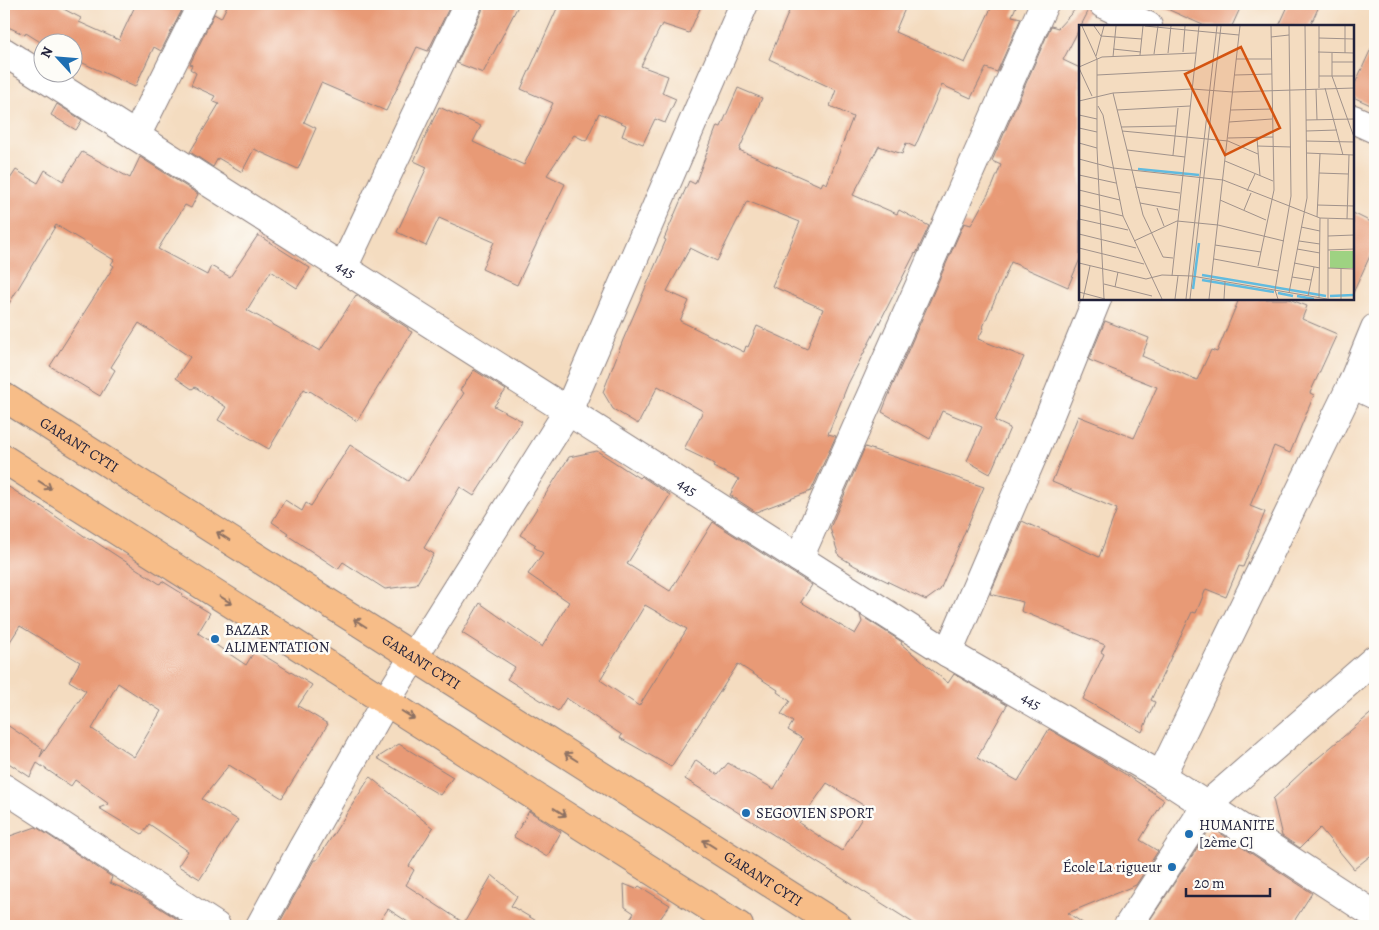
<svg xmlns="http://www.w3.org/2000/svg" width="1379" height="930" font-family="Alegreya,serif">
  <rect width="100%" height="100%" fill="#fdfcf7"/>
  <filter id="ink" filterUnits="userSpaceOnUse"><feTurbulence type="fractalNoise" baseFrequency=".02" numOctaves="2"/><feDisplacementMap in="SourceGraphic" scale="10" xChannelSelector="R" yChannelSelector="G"/><feConvolveMatrix kernelMatrix="1 2 1 2 8 2 1 2 1" color-interpolation-filters="sRGB"/></filter>
  <filter id="wash" filterUnits="userSpaceOnUse"><feTurbulence type="fractalNoise" baseFrequency=".0096" numOctaves="4" result="noise"/><feDisplacementMap in="SourceGraphic" scale="20" xChannelSelector="R" yChannelSelector="G"/><feGaussianBlur stdDeviation="1.12" result="paint"/><feColorMatrix in="noise" values="0 0 0 0 0 0 0 0 0 0 0 0 0 0 0 0 0 1.4 0 .05"/><feComposite in="paint" operator="in"/></filter>
  <g filter="url(#wash)">
    <rect width="100%" height="100%" fill="#f4dcc0"/>
    <g id="blocks">
      <g fill="#e89a76" fill-rule="evenodd">
        <polygon points="4,4 54,4 81,18 79,22 119,40 136,4 185,4 161,51 154,47 135,87 72,58 72,42 42,43 26,33 25,35 4,25"/>
        <polygon points="228,4 451,4 428,51 417,47 386,111 321,83 304,122 316,128 298,169 254,149 242,172 218,158 213,167 190,152 219,104 212,101 215,96 191,85 196,73 190,69 192,65 190,64 214,14 221,18"/>
        <polygon points="483,4 519,4 483,73 457,63 482,11"/>
        <polygon points="559,4 702,4 689,33 662,24 641,66 668,76 662,93 676,99 665,123 655,119 643,144 622,136 626,125 599,113 586,141 574,135 547,175 565,184 517,285 482,269 494,242 439,218 426,246 397,232 427,167 414,161 439,107 481,126 473,142 524,165 553,103 521,89"/>
        <path d="M792 4H907L895 32 965 63 993 4H1017L1012 16 1021 18 997 72 986 68 971 98 942 85 915 147 906 143 902 154 879 146 853 195 897 214 899 210 929 226 916 254 915 253 848 384 828 434 836 436 811 491 756 512 730 495 739 479 713 467 715 464 684 449 703 411 658 386 638 424 613 409 603 392 623 340 666 240 664 239 689 181 695 184 717 126 721 127 738 88 762 98 739 150 821 186 823 182 827 184 853 117 830 106 836 90 769 59ZM747 201 800 222 772 286 823 309 807 349 757 326 748 347 746 346 744 352 680 321 689 301 667 291 690 248 717 261Z"/>
        <polygon points="1080,4 1088,4 1089,10 1063,60 1080,68 1080,259 1068,287 1011,262 983,327 984,328 978,339 1024,357 995,421 1010,428 990,474 967,461 982,427 942,411 930,439 882,412 892,387 964,223 971,225 993,185 1001,165 992,161 1051,26 1058,28"/>
        <polygon points="1156,4 1242,4 1232,26 1205,26"/>
        <polygon points="1289,4 1320,4 1310,26 1279,26"/>
        <polygon points="1375,40 1375,107 1353,97 1353,88"/>
        <polygon points="57,104 82,120 76,130 51,115"/>
        <polygon points="82,152 130,178 140,157 198,194 191,208 185,205 158,249 207,275 211,266 230,277 258,235 310,268 297,288 271,271 247,310 320,351 356,295 408,328 408,330 412,332 357,421 310,391 309,392 304,389 269,449 218,420 226,407 195,387 192,389 176,378 190,357 139,323 111,367 115,370 100,396 50,366 114,266 111,264 114,260 56,225 4,312 4,188 16,170 38,183 45,170 63,181"/>
        <polygon points="1353,213 1375,224 1375,245 1353,293"/>
        <polygon points="1239,299 1289,299 1307,306 1302,319 1337,334 1310,393 1314,395 1290,453 1274,446 1250,506 1265,512 1243,567 1239,566 1226,597 1206,589 1196,613 1192,612 1151,700 1155,702 1142,732 1083,699 1104,654 1101,652 1105,645 1021,611 1023,602 990,594 1022,521 1099,557 1117,509 1052,482 1078,416 1134,438 1157,387 1089,360 1105,321 1149,338 1142,356 1197,380 1211,350 1217,352"/>
        <polygon points="474,370 506,390 494,406 522,421 474,496 460,487 424,548 434,554 416,585 385,589 343,562 338,569 287,535 288,533 272,522 285,500 302,511 306,503 311,506 350,445 408,481 464,393 460,390"/>
        <polygon points="865,447 984,487 940,590 926,600 855,566 839,556 830,528"/>
        <path d="M597 451 639 478 641 476 670 495 627 564 670 591 713 522 812 585 801 602 855 634 862 622 860 615 902 642 901 644 948 683 954 674 1007 705 977 758 1018 781 1049 729 1130 777 1164 800 1140 840 1158 851 1136 885 1068 913 1087 926H918L685 779 696 760 718 775 728 763 774 789 803 739 788 730 793 722 781 714 790 701 777 692 778 690 738 664 671 767 620 738 622 735 566 698 558 711 507 679 515 667 462 633 480 603 542 647 569 602 528 574 543 553 534 547 536 545 520 535 569 457ZM645 605 687 629 639 706 600 680ZM827 783 868 808 842 851 799 823Z"/>
        <path d="M4 484 37 505 38 504 90 540 91 539 160 584 162 581 183 594 182 596 210 613 198 633 246 665 255 650 312 685 298 706 328 724 282 798 229 765 202 799 238 820 200 879 178 866 188 851 149 824 142 834 99 808 109 804 75 780 71 786 37 763 30 777 4 760V723L43 749 40 757 86 691 69 681 80 662 20 626 4 651ZM118 683 161 711 134 757 92 729Z"/>
        <polygon points="1375,710 1375,852 1354,869 1320,828 1300,848 1282,836 1273,799 1306,768"/>
        <polygon points="399,744 453,777 440,795 377,758"/>
        <polygon points="370,777 433,828 409,866 414,870 406,885 464,923 492,875 517,896 511,906 545,926 414,926 388,909 376,926 280,926 280,922 314,860 317,860"/>
        <polygon points="529,811 561,832 547,857 514,837"/>
        <polygon points="36,827 112,877 110,883 141,896 188,926 4,926 4,850 10,836"/>
        <polygon points="1211,827 1312,893 1291,926 1146,926"/>
        <polygon points="624,884 636,889 639,886 670,905 655,926 626,926 634,913 625,907"/>
      </g>
    </g>
  </g>
  <g filter="url(#ink)">
    <use href="#blocks" fill-opacity="0" stroke="#8b7f7e" stroke-width="1"/>
    <g fill="none" stroke-linecap="round" stroke-linejoin="round">
      <defs>
        <g id="minor">
          <polyline points="1103,4 1148,26"/>
          <path id="s1" d="M4 52 948 653 1161 776 1375 915"/>
          <polyline points="1353,119 1375,129"/>
          <polyline points="136,136 202,4"/>
          <polyline points="343,268 468,4"/>
          <polyline points="1352,384 1375,395"/>
          <polyline points="799,558 1044,4"/>
          <polyline points="948,653 1043,432 1097,299"/>
          <polyline points="1161,776 1352,384 1375,328"/>
          <polyline points="4,788 216,926"/>
          <polyline points="260,926 302,849 386,701 568,411 744,4"/>
          <polyline points="1128,926 1206,806 1375,659"/>
        </g>
        <g id="major">
          <path id="s2" d="M4 397 838 926"/>
          <polyline points="4,459 739,926"/>
        </g>
      </defs>
      <use href="#minor" stroke="#8b7f7e" stroke-width="30"/>
      <use href="#major" stroke="#8b7f7e" stroke-width="30"/>
      <use href="#minor" stroke="#fff" stroke-width="28"/>
      <use href="#major" stroke="#f7bd88" stroke-width="28"/>
    </g>
    <defs><path id="oneway-shaft" d="M-6 0H5M1.5-3L5.5 0L1.5 3" fill="none" stroke-width="1.6" stroke-linecap="round" stroke-linejoin="round" transform="scale(1.25)"/></defs>
    <g stroke="#8c7062">
      <use href="#oneway-shaft" transform="translate(45 485) rotate(32)"/>
      <use href="#oneway-shaft" transform="translate(223 536) rotate(-148)"/>
      <use href="#oneway-shaft" transform="translate(226 600) rotate(32)"/>
      <use href="#oneway-shaft" transform="translate(360 623) rotate(-148)"/>
      <use href="#oneway-shaft" transform="translate(408 715) rotate(32)"/>
      <use href="#oneway-shaft" transform="translate(571 757) rotate(-148)"/>
      <use href="#oneway-shaft" transform="translate(560 812) rotate(32)"/>
      <use href="#oneway-shaft" transform="translate(709 844) rotate(-148)"/>
    </g>
  </g>
  <g fill="#1f6fb2" stroke="#fdfcf7" stroke-width="2">
    <circle cx="215" cy="639" r="5"/>
    <circle cx="746" cy="813" r="5"/>
    <circle cx="1189" cy="834" r="5"/>
    <circle cx="1172" cy="867" r="5"/>
  </g>
  <g text-anchor="middle" stroke-width="5" stroke-linejoin="round" paint-order="stroke">
    <g font-size="15" fill="#22223b" stroke="#fdfcf7">
      <text dy="5" stroke="none"><textPath href="#s1" startOffset="405">445</textPath></text>
      <text dy="5" stroke="none"><textPath href="#s2" startOffset="89">GARANT CYTI</textPath></text>
      <text dy="5" stroke="none"><textPath href="#s1" startOffset="810">445</textPath></text>
      <text dy="5" stroke="none"><textPath href="#s2" startOffset="494">GARANT CYTI</textPath></text>
      <text dy="5" stroke="none"><textPath href="#s1" startOffset="1215">445</textPath></text>
      <text dy="5" stroke="none"><textPath href="#s2" startOffset="899">GARANT CYTI</textPath></text>
    </g>
    <g font-size="15" fill="#22223b" stroke="#fdfcf7" text-anchor="start">
      <text x="225" y="635">BAZAR<tspan x="225" dy="17">ALIMENTATION</tspan></text>
      <text x="756" y="818">SEGOVIEN SPORT</text>
      <text x="1199" y="830">HUMANITE<tspan x="1199" dy="17">[2ème C]</tspan></text>
      <text x="1162" y="872" text-anchor="end">École La rigueur</text>
    </g>
  </g>
  <g transform="translate(1079 25)">
    <rect width="275" height="275" fill="#f4dcc0"/>
    <path d="M251 226H275V243H251Z" fill="#9ed282"/>
    <path fill="none" stroke="#61bbdf" stroke-width="2.5" d="M59 144 120 150M123 250 247 271M123 255 195 267M114 264 120 218M199 268 214 271M218 271 235 274M251 271 275 270"/>
    <path fill="none" stroke="#a0928b" stroke-width="1" d="M3 1 18 34V123L25 274M15 1 22 11 63 14M66 1 160 10M240 1V63M192 12 210 10M240 13 275 14M34 24 62 27M104 27 106 1M239 27 275 28M89 28 92 1M253 28V51L275 112M266 28V1M75 29 79 1M61 30 64 1M17 31 25 1M34 32 37 1M157 34H193M253 37H275M0 42 23 32 117 28M0 43 13 71M18 50 115 45M156 50 193 49M240 51H275M246 63 264 130M237 64 238 95M34 68 64 190 84 232 94 233M0 76 34 68 113 64 154 67 275 63M19 81 24 90 44 191 83 274M38 85 111 81M152 85 193 84M0 90 18 94M227 95 275 94M150 97 193 94M42 102 97 101M0 103 18 107M43 106 149 116 179 129M227 106 258 105M149 113 194 112M178 113 181 151M227 116 275 117M0 118 18 123M178 121 212 122M48 125 106 132M227 128 275 130M94 130 99 83M0 134 34 143 144 155 241 193 275 194M146 136 194 156M240 148 269 149M0 150 37 158M56 162 101 168M0 165 41 175M168 166 176 149M141 175 187 195M61 178 99 185M0 180 44 191M238 180 275 181M78 183 85 201M165 185 172 168M238 192 241 129M0 194 49 205M249 194V274M268 194 270 130M222 202 241 206M0 209 57 223M249 211 275 210M55 216 98 196 139 200 205 216M220 216 241 219M136 220 182 227M0 223 65 239M218 224 241 228M249 225 275 224M135 234 199 246M0 238 67 254 83 250 113 251 248 274M215 238 241 243M179 241 195 165 192 1M249 243 275 244M262 243V274M93 251 120 1M213 252 232 255M25 259 73 271M36 262 39 247M0 267 26 274M210 268 228 173 226 1M229 271 235 242M240 273 241 193M4 274 11 241M96 274 99 251M107 274 138 1M111 274 142 1M130 274 161 1M145 274 146 257M199 274 196 265 212 171 210 1"/>
    <path fill="#d45411" fill-opacity="0.15" stroke="#d45411" stroke-width="2.5" d="M162 22 201 103 146 130 106 49Z"/>
    <rect width="275" height="275" fill="none" stroke="#22223b" stroke-width="2.5"/>
  </g>
  <rect width="1379" height="930" fill="none" stroke="#fdfcf7" stroke-width="20"/>
  <g transform="translate(58 58) rotate(296)"><circle r="24" fill="#fdfcf7" stroke="#a5a5ac"/>
  <path d="M0-4L9 19L0 12L-9 19Z" fill="#1f6fb2"/>
  <text y="-8" font-size="14" font-weight="bold" text-anchor="middle" fill="#22223b">N</text>
  </g>
  <path d="M1186 888v8h84v-8" fill="none" stroke="#22223b" stroke-width="2.5"/>
  <text x="1194" y="888" font-size="15" fill="#22223b" stroke="#fdfcf7" stroke-width="4" paint-order="stroke">20 m</text>
</svg>
